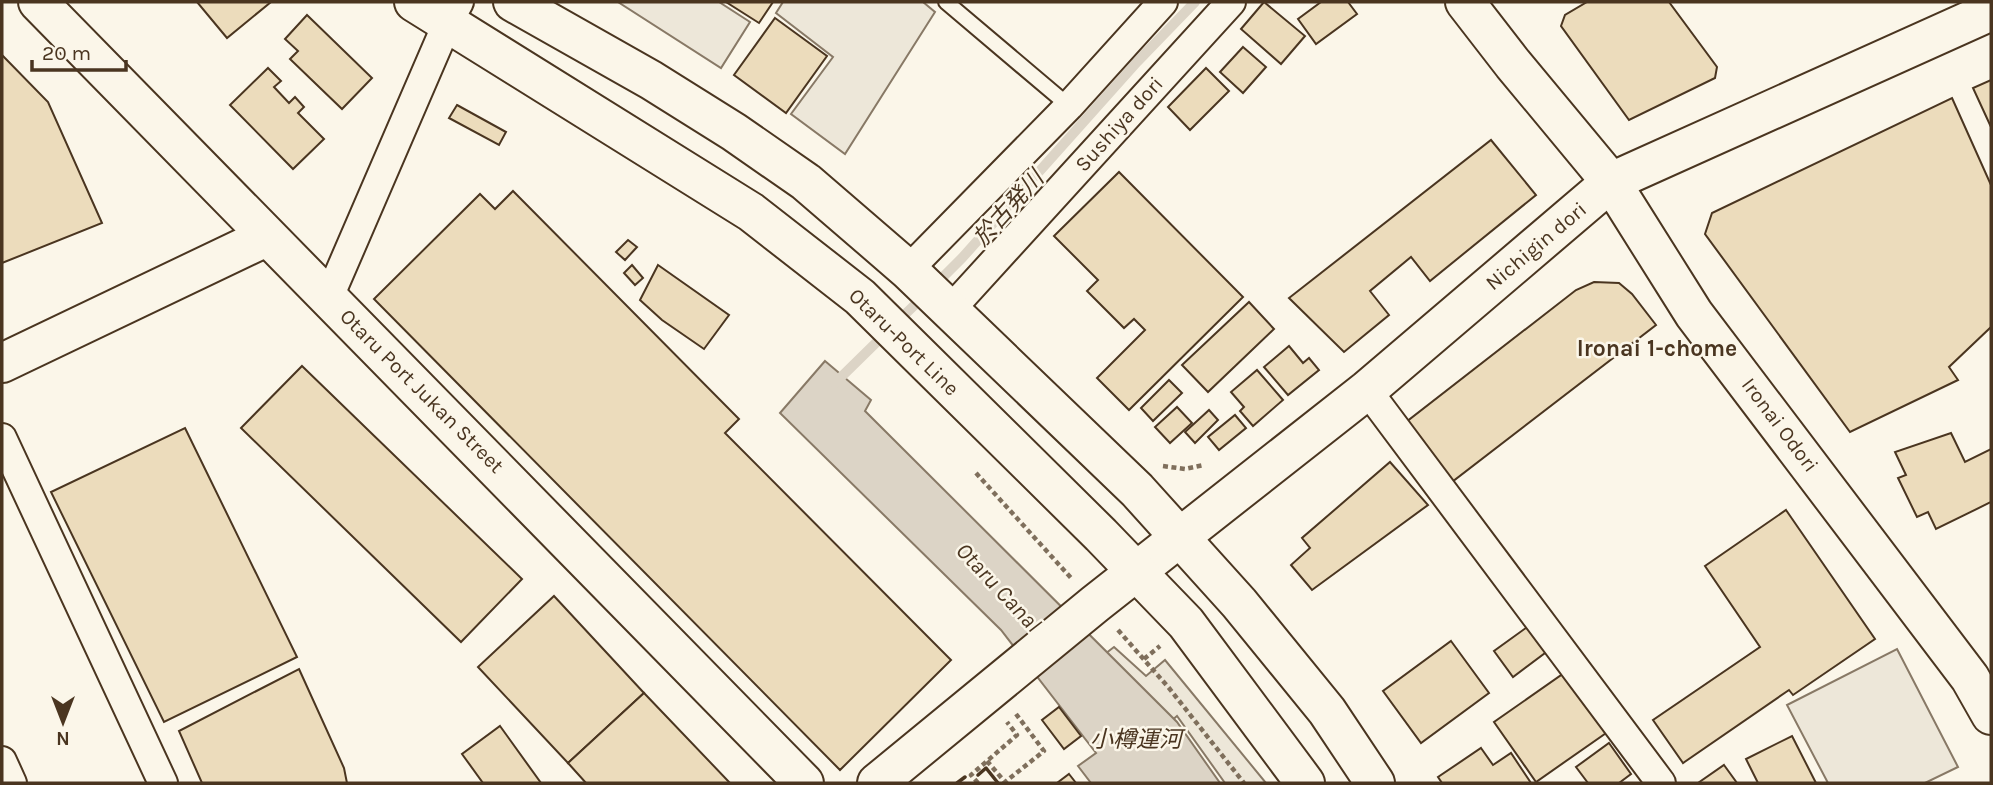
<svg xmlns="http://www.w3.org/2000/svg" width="1993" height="785" font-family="Karla,'Noto Sans JP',sans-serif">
  <rect width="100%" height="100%" fill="#fbf6e9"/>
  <g fill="#ede7d9" stroke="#887966" stroke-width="2">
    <polygon points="618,2 719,2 750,22 721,68"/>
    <polygon points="783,2 923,2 935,12 845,154 791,114 833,57 776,13"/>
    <polygon points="1114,647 1146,676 1165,660 1266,783 1225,783 1177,716 1109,775 1105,756 1052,695"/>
    <polygon points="1897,649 1958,767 1925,783 1828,783 1787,705"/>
  </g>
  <polygon fill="#dcd4c6" stroke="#887966" stroke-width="2" points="825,361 871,400 865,411 1177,722 1220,783 1091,783 1078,766 1096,753 1001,630 780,413"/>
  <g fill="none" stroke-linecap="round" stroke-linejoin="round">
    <g stroke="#dcd4c6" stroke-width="10">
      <polyline points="935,285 962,258 1137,62 1195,2"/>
      <polyline points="897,322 924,296"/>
      <polyline points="835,383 887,332"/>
    </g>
  </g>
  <g fill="#ecdcbc" stroke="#4a3520" stroke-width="2">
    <polygon points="197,2 271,2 227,38"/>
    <polygon points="726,2 773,2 759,23"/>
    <polygon points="1264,2 1305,36 1281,64 1241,29"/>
    <polygon points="1321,2 1348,2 1357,14 1316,44 1298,19"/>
    <polygon points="1587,2 1669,2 1717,67 1715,78 1629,120 1561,26 1565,15"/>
    <polygon points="307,15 372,78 342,109 290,59 298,51 285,39"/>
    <polygon points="775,18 827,56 786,113 734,75"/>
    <polygon points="1243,47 1266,67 1243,93 1220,72"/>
    <polygon points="2,55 48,102 102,223 2,263"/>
    <polygon points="268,68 281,81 274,87 289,103 295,97 304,107 298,113 324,139 293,169 230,105"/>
    <polygon points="1206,68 1229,91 1190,130 1168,107"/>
    <polygon points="1991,80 1991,127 1973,88"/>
    <polygon points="1952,98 1991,185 1991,327 1949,367 1958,380 1850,432 1705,234 1712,213"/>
    <polygon points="457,105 506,132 499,145 449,118"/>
    <polygon points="1491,140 1536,195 1430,281 1411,257 1370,291 1389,315 1344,352 1289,298"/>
    <polygon points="1119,172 1243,297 1129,410 1097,378 1145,330 1134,319 1124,328 1087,291 1098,280 1054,236"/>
    <polygon points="513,191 739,419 725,433 951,660 840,770 374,299 480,194 495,209"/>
    <polygon points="628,240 637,247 625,260 616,252"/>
    <polygon points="632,265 643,278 635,285 624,273"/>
    <polygon points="658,265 729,315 704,349 662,320 640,300"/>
    <polygon points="1594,282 1619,283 1632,294 1656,325 1448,485 1401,426 1576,290"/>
    <polygon points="1249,302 1274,329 1208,392 1182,365"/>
    <polygon points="1289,346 1303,363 1309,358 1319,370 1288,395 1264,367"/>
    <polygon points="302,366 522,579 461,642 241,428"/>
    <polygon points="1257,370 1283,400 1253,426 1240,411 1244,407 1231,392"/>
    <polygon points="1169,380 1182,393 1153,421 1141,408"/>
    <polygon points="1177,407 1192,423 1170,443 1155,427"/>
    <polygon points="1209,410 1218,420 1195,443 1185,432"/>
    <polygon points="1235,415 1246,428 1219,450 1208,437"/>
    <polygon points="185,428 297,657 164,722 51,492"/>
    <polygon points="1951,433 1965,462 1991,449 1991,502 1936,529 1928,512 1917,517 1898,478 1906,475 1895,452"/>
    <polygon points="1390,462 1428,505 1312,590 1291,565 1310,548 1302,538"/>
    <polygon points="1786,510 1875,639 1793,695 1789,690 1683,763 1653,720 1760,647 1705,566"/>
    <polygon points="554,596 644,693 568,763 478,667"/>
    <polygon points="1530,625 1549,650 1513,677 1494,651"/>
    <polygon points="1451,641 1489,693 1421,743 1383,691"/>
    <polygon points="299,669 344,768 347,783 202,783 179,731"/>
    <polygon points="1567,671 1609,731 1536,782 1494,722"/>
    <polygon points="644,693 730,783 586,783 568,763"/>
    <polygon points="1059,707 1081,736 1064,749 1042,720"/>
    <polygon points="500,726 541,783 483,783 462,754"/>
    <polygon points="1792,736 1816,783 1758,783 1746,759"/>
    <polygon points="1609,743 1631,774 1619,783 1588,783 1576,767"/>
    <polygon points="1481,748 1493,765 1511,753 1531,783 1442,783 1438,777"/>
    <polygon points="1724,765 1737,783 1698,783"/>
    <polygon points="1069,774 1076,783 1057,783"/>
  </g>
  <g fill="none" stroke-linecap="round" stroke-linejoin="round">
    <defs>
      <polyline id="lane" points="946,2 1069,106"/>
      <g id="street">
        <polyline points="908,270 1069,106 1163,2"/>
        <polyline points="329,297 447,24 459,2"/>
        <polyline points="951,309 1231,2"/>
        <polyline points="1367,390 1661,783"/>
        <polyline points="2,438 163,783"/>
        <polyline points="2,761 12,783"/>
      </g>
      <g id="secondary">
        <path d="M38 2C292 263 550 521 804 783"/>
        <polyline points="1465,2 1513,64 1611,182 1694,314 1970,678 1991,715"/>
        <polyline points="2,363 266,237"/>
        <polyline points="877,783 1095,604 1367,390 1611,182 1991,11"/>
      </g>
      <g id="primary">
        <polyline points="414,2 751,212 860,297 1101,535 1186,623 1305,783"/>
        <polyline points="513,2 651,80 734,132 806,182 908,270 1137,490 1239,603 1327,711 1375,783"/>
      </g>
    </defs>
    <use href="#lane" stroke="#4a3520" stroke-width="18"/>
    <use href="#street" stroke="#4a3520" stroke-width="32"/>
    <use href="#secondary" stroke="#4a3520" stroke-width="42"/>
    <use href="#primary" stroke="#4a3520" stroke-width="42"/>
    <g stroke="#7f6f5c" stroke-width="4.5" stroke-dasharray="5 3.5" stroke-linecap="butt">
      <polyline points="1163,466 1185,469 1204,465"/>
      <polyline points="976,473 1072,579"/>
      <polyline points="1118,630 1169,688 1244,783"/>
      <polyline points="1144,659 1160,646"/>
      <polyline points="987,761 1005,782 1044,751 1016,714"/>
      <polyline points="978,783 971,775 1017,735 1007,722"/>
    </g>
    <use href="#lane" stroke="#fbf6e9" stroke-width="14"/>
    <use href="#street" stroke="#fbf6e9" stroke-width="28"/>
    <use href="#secondary" stroke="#fbf6e9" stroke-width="38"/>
    <use href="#primary" stroke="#fbf6e9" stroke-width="38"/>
    <g stroke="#4a3520" stroke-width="3.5">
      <polyline points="978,775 986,768 998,783"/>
      <polyline points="957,783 965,777"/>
    </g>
  </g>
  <g text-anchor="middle" stroke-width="5" stroke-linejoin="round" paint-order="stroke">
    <g font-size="21" fill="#4a3520" stroke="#fbf6e9">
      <text transform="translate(1119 124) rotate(-48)" y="7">Sushiya dori</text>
      <text transform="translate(1536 246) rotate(-40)" y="7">Nichigin dori</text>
      <text transform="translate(904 342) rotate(44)" y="7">Otaru-Port Line</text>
      <text transform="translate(422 391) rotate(45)" y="7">Otaru Port Jukan Street</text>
      <text transform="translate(1780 425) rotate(53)" y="7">Ironai Odori</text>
    </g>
    <g font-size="23" font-style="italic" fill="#4a3520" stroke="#fbf6e9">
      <text transform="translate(1008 208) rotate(-48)" y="8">於古発川</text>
      <text transform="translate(999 587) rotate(47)" y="8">Otaru Canal</text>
      <text x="1136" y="747">小樽運河</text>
    </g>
    <g font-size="23" font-weight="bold" fill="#4a3520" stroke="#fbf6e9">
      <text x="1657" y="356">Ironai 1-chome</text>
    </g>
  </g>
  <rect width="1993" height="785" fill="none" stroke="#4a3520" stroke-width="7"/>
  <g transform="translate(63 722) rotate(180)" stroke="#fbf6e9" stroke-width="5" paint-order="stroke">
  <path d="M0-5L12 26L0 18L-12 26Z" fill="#4a3520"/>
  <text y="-10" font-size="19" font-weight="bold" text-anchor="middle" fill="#4a3520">N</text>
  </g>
  <path d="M32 60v10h94v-10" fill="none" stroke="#4a3520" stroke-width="3.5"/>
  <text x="42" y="60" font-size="21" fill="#4a3520" stroke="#fbf6e9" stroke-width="5" paint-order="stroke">20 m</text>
</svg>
